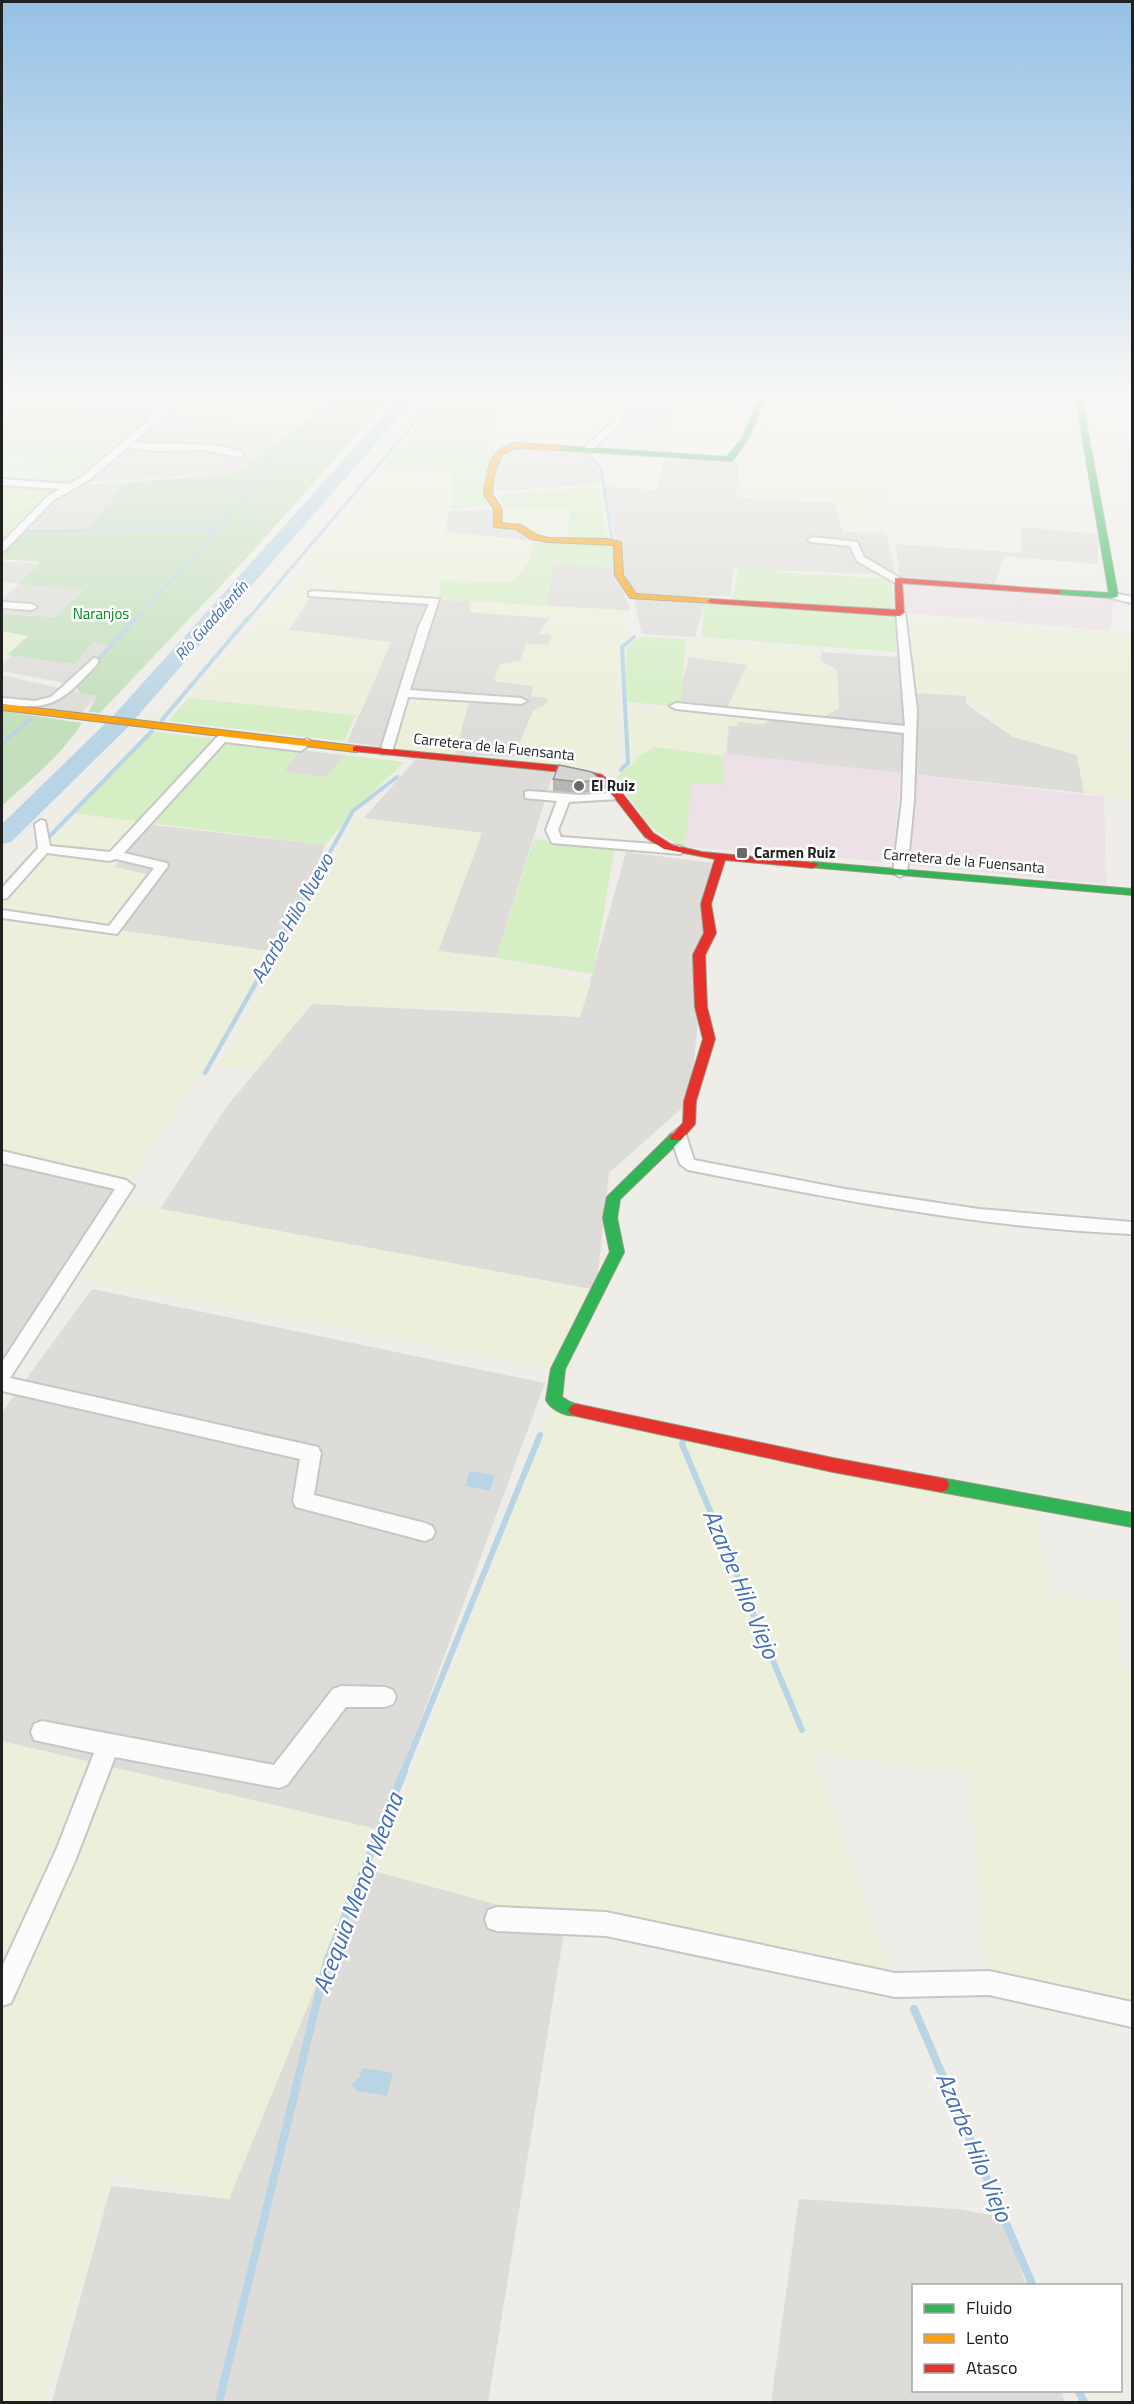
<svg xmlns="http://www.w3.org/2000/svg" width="1134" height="2404" font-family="'Titillium Web',sans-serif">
  <rect width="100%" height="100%" fill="#eeede8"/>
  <g fill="#dddcd9">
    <polygon points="2,394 39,394 4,418 2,418"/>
    <polygon points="74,400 155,414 143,423 58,413"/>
    <polygon points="624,407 672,409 662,436 616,432 624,422"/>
    <polygon points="170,410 286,432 235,473 85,482"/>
    <polygon points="503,447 587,452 598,469 600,484 496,491 493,472"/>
    <polygon points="664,460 739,460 737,497 834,503 843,532 886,533 896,575 733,569 730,596 650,596 705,600 695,637 642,634 633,596 619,558 604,486 656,490"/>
    <polygon points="124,483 88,529 31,528 59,492 83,484"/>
    <polygon points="493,509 533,541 446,532 448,511"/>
    <polygon points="1022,527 1099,534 1097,564 1004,556 994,585 899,576 896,544 1021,553"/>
    <polygon points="2,561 38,564 20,584 84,590 55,617 2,614 2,599 19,584 2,582"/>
    <polygon points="554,564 619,567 622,588 631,611 547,606"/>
    <polygon points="313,594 429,603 385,747 347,742 391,642 288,630"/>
    <polygon points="437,600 470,601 470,612 550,618 539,633 553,635 548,644 526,644 520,661 495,681 533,686 547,697 547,704 533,711 514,757 455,755 411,695"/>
    <polygon points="93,643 112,645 75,685 2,671 2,665 12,655 74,664"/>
    <polygon points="821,652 914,658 915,693 966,696 966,704 1013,737 1077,755 1084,793 726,754 729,725 738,726 738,722 763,724 772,719 812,723 839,708 837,670 821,661"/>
    <polygon points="689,657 748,665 727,709 676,706"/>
    <polygon points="2,675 23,680 98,696 81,713 2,701"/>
    <polygon points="300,750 345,755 326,777 283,772"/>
    <polygon points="416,759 554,771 496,958 438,951 482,833 364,818"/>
    <polygon points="145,824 325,845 305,896 273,952 117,930 153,876 114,867"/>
    <polygon points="626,852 714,863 690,1101 609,1173 596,1290 160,1209 227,1106 312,1004 580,1017"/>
    <polygon points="7,1158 126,1186 2,1379 2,1165"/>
    <polygon points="92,1289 545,1383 380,1830 2,1742 2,1412"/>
    <polygon points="338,1862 566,1920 488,2402 52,2402 111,2186 229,2199"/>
    <polygon points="799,2199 957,2209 1004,2217 1026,2285 914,2286 914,2390 1061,2391 1065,2402 771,2402"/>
  </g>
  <g fill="#ece1e6">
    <polygon points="898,580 1114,596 1110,631 907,613"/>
    <polygon points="722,753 900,773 893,862 685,847 690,783 723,785"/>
    <polygon points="914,775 1104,797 1106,884 908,865"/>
  </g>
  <g fill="#ecefda">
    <polygon points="89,394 342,394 286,432 253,424 88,398"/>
    <polygon points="516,394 604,398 613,413 614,426 587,450 496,443 501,409"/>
    <polygon points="618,394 682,394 684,401 739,402 727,412 703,411 699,425 669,423 672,409 622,406 621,401 669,404 671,399"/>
    <polygon points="766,394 891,394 886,533 847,529 834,503 736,497 739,460"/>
    <polygon points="382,469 452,472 446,532 533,541 530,560 512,582 436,580 433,599 312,595 289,630 391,642 360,714 188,698 285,594"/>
    <polygon points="504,508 570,508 567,538 554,538 503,524"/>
    <polygon points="470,601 622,610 629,635 617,644 619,770 517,761 514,757 533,711 547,704 547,698 531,696 533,686 494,681 500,664 520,661 526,644 548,644 553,635 538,634 558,619 470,612"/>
    <polygon points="910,617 1132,636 1132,731 1124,731 1132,766 1132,800 1084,793 1077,755 1013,737 989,710 974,709 966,696 915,690"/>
    <polygon points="2,631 29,636 2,660"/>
    <polygon points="690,638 819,650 817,660 836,669 839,708 812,723 772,719 763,724 738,722 738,726 729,726 722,756 656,747 644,751 634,763 628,763 630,705 724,714 747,665 689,657"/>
    <polygon points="411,695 469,701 455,755 391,748"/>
    <polygon points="80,813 144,822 115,867 154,876 118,930 269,951 220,1045 126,1186 7,1158 2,1165 2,889"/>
    <polygon points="357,818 482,833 438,951 496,958 591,983 581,1013 312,1004 257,1069 219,1068"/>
    <polygon points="130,1203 596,1290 558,1369 82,1279"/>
    <polygon points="554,1406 1034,1501 1049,1596 1119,1600 1120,1668 1132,1670 1132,2015 989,1983 969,1772 811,1752 895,1985 560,1922 374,1871"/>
    <polygon points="2,1741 380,1830 229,2199 115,2174 44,2402 2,2402"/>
  </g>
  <g fill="#d5eec4">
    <polygon points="39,394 74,395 74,400 59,413 143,423 76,483 39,482 62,463 2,454 2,418"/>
    <polygon points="449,394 513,394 495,409 441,402"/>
    <polygon points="437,403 494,410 493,506 452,509 450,471 382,469"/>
    <polygon points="2,483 59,486 2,540"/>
    <polygon points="598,487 608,538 567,538 570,509 504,508 498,494"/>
    <polygon points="533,541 618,544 619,567 554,564 547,606 439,599 440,580 512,582 530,561"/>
    <polygon points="739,569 892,579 893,609 732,599"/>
    <polygon points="704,602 894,615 896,652 702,637"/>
    <polygon points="639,637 686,639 681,700 676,706 625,702 627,648"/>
    <polygon points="188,698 356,715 344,741 169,721"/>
    <polygon points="152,731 300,750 284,772 326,777 345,755 404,762 353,811 325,845 73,813"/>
    <path d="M656 747 722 756 724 785 691 783 685 847C645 830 640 811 616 778 629 768 640 752 656 747Z"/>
    <polygon points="534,839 615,846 593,974 496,958"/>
  </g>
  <g fill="#c3dfbb">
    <polygon points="342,394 393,394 243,562 100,713 88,712 97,696 79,692 75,685 110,645 93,643 74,664 7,655 28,636 2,631 2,614 55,617 84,590 19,584 41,562 2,559 2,554 26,531 88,529 124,483 235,473"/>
    <path d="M2 711 82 723C61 756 30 780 2 806Z"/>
  </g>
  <polygon fill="#d4f6d9" points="2,454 63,463 39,482 2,479"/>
  <g fill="#b9d4e4">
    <polygon points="470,1471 495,1475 490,1491 465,1486"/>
    <polygon points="362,2068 393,2073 387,2096 356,2091 352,2084 360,2076"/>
  </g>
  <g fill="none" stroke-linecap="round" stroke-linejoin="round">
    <g stroke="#b9d4e4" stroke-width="3">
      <polyline points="587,452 601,468 612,540"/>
      <polyline points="16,538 26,531 219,529"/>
      <polyline points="136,619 224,524 278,451 350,394"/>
      <polyline points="248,619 439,394"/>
    </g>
    <g stroke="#b9d4e4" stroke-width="4">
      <polyline points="94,664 137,617"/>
      <polyline points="162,720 249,617"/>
      <polyline points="2,743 31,719"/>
      <polyline points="621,770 628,763 622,647 634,637"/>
      <polyline points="46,840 152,731"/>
      <polyline points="2,887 28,859"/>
      <polyline points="298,909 353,811 397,777"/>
    </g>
    <polyline stroke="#b9d4e4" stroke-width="4.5" points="205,1073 299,907"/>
    <g stroke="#b9d4e4" stroke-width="6">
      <polyline points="684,1438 682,1444 802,1730"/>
      <polyline points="403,1773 540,1435"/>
    </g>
    <g stroke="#b9d4e4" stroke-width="8">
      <polyline points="914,2009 1033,2286"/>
      <polyline points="1078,2390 1084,2402"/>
      <polyline points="219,2402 327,1961 404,1771"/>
    </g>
    <polygon fill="#b9d4e4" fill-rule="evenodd" points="403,394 419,394 128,727 11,842 2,844 2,824 112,717"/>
    <defs>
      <g id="street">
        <path d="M80 394 154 406 165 411V415L133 442C162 447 221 439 244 454L240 457 204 450 154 451 128 447 89 480 54 500 5 550 2 551V543L48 496 60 489 2 485V479L69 484 83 476 157 413 152 410 88 400Z"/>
        <polygon points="605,394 613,394 624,411 621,423 590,452 584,452 584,448 614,420 616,411"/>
        <polygon points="813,537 857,542 864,557 903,580 894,582 857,561 850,546 810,542 808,540"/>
        <polygon points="313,591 439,599 410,690 521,698 527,701 521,704 408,697 392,752 382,754 380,752 419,626 429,604 309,596 309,592"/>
        <polygon points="1114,593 1132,597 1132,603 1110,598 1110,594"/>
        <polygon points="2,602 32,604 37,607 32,610 2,608"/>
        <polygon points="896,611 905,613 917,710 914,800 907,873 900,877 893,873 902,800 904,733 676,709 670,706 676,703 905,726"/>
        <path d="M94 658 98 659V663C64 700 53 712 2 704V698L35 701 51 697Z"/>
        <polygon points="222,735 298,743 307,739 313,742 301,751 225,742 124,853 167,863 168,866 117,934 2,918 2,910 109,926 154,868 116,859 109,861 47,853 7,898 2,899 2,888 38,848 35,824 41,820 45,821 50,846 110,852 218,736"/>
        <polygon points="529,791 580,795 622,792 622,798 618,799 569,802 558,830 561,837 680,846 686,850 680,854 552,843 546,830 557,801 525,798 525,792"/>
        <path d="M678 1129 686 1135 694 1160 845 1189 979 1209 1132 1222V1234C982 1228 835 1199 688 1170L680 1164 670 1135Z"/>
        <polygon points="2,1151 126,1180 134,1186 10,1378 318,1447 321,1453 314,1495 425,1523 432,1526 435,1532 432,1538 425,1541 296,1507 293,1501 300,1459 2,1391 2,1362 115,1189 2,1163"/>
        <polygon points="341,1686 385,1687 393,1690 396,1697 393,1704 385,1707 346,1707 287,1785 279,1788 115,1757 75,1861 11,2003 2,2006 2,1967 57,1848 94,1753 34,1740 31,1732 34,1724 42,1721 274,1765 333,1689"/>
        <polygon points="497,1907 606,1912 895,1973 989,1971 1132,2002 1132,2027 989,1995 895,1997 606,1936 497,1931 488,1928 485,1919 488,1910"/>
      </g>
      <g id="fast">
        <polygon points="761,394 767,394 748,439 732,461 560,450 557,448 560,446 727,457 742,439"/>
        <polygon points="1075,394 1081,394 1118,596 1114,598 1058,594 1054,592 1058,590 1109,593"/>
        <polygon points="813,862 1132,889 1132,895 809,867 808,865"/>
        <path d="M676 1132 681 1134 682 1137 681 1140 620 1199 617 1218 624 1252 565 1369 562 1397 570 1402 581 1406 584 1410 581 1414C570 1419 552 1411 546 1400L551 1369 610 1252 603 1218 607 1197 671 1134Z"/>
        <polygon points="941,1478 1132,1513 1132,1527 941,1492 935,1490 933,1485 935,1480"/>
      </g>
      <g id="slow">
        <path d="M516 443 560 446 563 448 560 450 516 448 502 454 494 475 492 494 502 509 501 523 521 525 537 535 548 538 607 539 621 542 623 575 636 594 711 599 715 601 714 603 630 598 615 575 614 545 548 542 531 539 516 529 494 527V509L484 494C488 469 488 449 516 443Z"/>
        <polygon points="2,704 356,746 361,749 356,752 2,710"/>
      </g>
      <g id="jam">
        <polygon points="895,578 1058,590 1062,592 1058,594 902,583 904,613 900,616 711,603 707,601 711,599 896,610"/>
        <polygon points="356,746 562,766 602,775 622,793 653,833 672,845 702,852 817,863 818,865 813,868 725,860 711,904 716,933 705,955 707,1007 715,1039 696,1101 695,1124 681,1140 671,1140 670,1137 683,1123 684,1101 703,1039 695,1007 693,955 704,933 701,904 715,859 664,849 645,837 614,797 596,779 562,772 353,751 353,747"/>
        <polygon points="576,1404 833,1458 941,1478 947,1480 949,1485 947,1490 941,1492 833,1472 576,1416 571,1414 568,1410 571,1406"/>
      </g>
    </defs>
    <use href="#street" stroke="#c7c6c4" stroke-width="4"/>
    <use href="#fast" stroke="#94997f" stroke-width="2"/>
    <use href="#slow" stroke="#94997f" stroke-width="2"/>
    <use href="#jam" stroke="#94997f" stroke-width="2"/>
    <use href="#street" fill="#fcfcfc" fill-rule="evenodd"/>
    <use href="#fast" fill="#30b455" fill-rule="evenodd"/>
    <use href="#slow" fill="#ff9f0a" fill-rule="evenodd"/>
    <use href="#jam" fill="#e5322d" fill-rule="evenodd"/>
  </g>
  <polygon fill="#b8b7b4" points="553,779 601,780 601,791 580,793 553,791"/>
  <polygon fill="#d6d5d1" stroke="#969592" stroke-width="1.5" points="559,765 592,772 601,780 580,782 553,779"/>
  <linearGradient id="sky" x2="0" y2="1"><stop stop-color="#95c1e6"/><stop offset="0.54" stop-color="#f7f7f5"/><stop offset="1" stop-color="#f7f7f5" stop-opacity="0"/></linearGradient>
  <rect width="1134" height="731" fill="url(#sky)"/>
  <g fill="#686866" stroke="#fff" stroke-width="2">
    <circle cx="579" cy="786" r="6"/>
    <rect x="736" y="847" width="12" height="12" rx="3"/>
  </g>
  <g text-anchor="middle" stroke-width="5" stroke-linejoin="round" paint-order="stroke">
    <g font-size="15" fill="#038821" stroke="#fff">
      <text x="101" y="619">Naranjos</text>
    </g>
    <g font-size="15" fill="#202020" stroke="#fff">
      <text transform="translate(494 747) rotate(6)" y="5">Carretera de la Fuensanta</text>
      <text transform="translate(964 861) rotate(5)" y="5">Carretera de la Fuensanta</text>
    </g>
    <g font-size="15" font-weight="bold" fill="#202020" stroke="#fff" text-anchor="start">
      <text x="591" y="791">El Ruiz</text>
      <text x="754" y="858">Carmen Ruiz</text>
    </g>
    <g font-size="16" font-style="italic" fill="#436db8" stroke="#fff">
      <text transform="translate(211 620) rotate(-48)" y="6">Río Guadalentín</text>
    </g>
    <g font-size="20" font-style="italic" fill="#436db8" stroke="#fff">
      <text transform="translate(292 918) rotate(-60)" y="7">Azarbe Hilo Nuevo</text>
    </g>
    <g font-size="24" font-style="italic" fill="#436db8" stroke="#fff">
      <text transform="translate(741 1584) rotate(67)" y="8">Azarbe Hilo Viejo</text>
      <text transform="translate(358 1893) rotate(-69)" y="8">Acequia Menor Meana</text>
      <text transform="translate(974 2147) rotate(67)" y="8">Azarbe Hilo Viejo</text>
    </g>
  </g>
  <rect width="1134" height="2404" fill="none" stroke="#202020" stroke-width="6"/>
  <rect x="912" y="2284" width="210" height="108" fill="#ffffff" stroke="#a6a6a6" stroke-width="1.5"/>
  <rect x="924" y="2304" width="30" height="9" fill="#30b455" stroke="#a6a6a6" stroke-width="1.5"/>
  <text x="966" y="2314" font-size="18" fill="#202020">Fluido</text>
  <rect x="924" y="2334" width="30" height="9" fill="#ff9f0a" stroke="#a6a6a6" stroke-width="1.5"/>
  <text x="966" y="2344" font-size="18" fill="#202020">Lento</text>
  <rect x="924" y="2364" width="30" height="9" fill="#e5322d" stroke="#a6a6a6" stroke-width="1.5"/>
  <text x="966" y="2374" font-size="18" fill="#202020">Atasco</text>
</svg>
